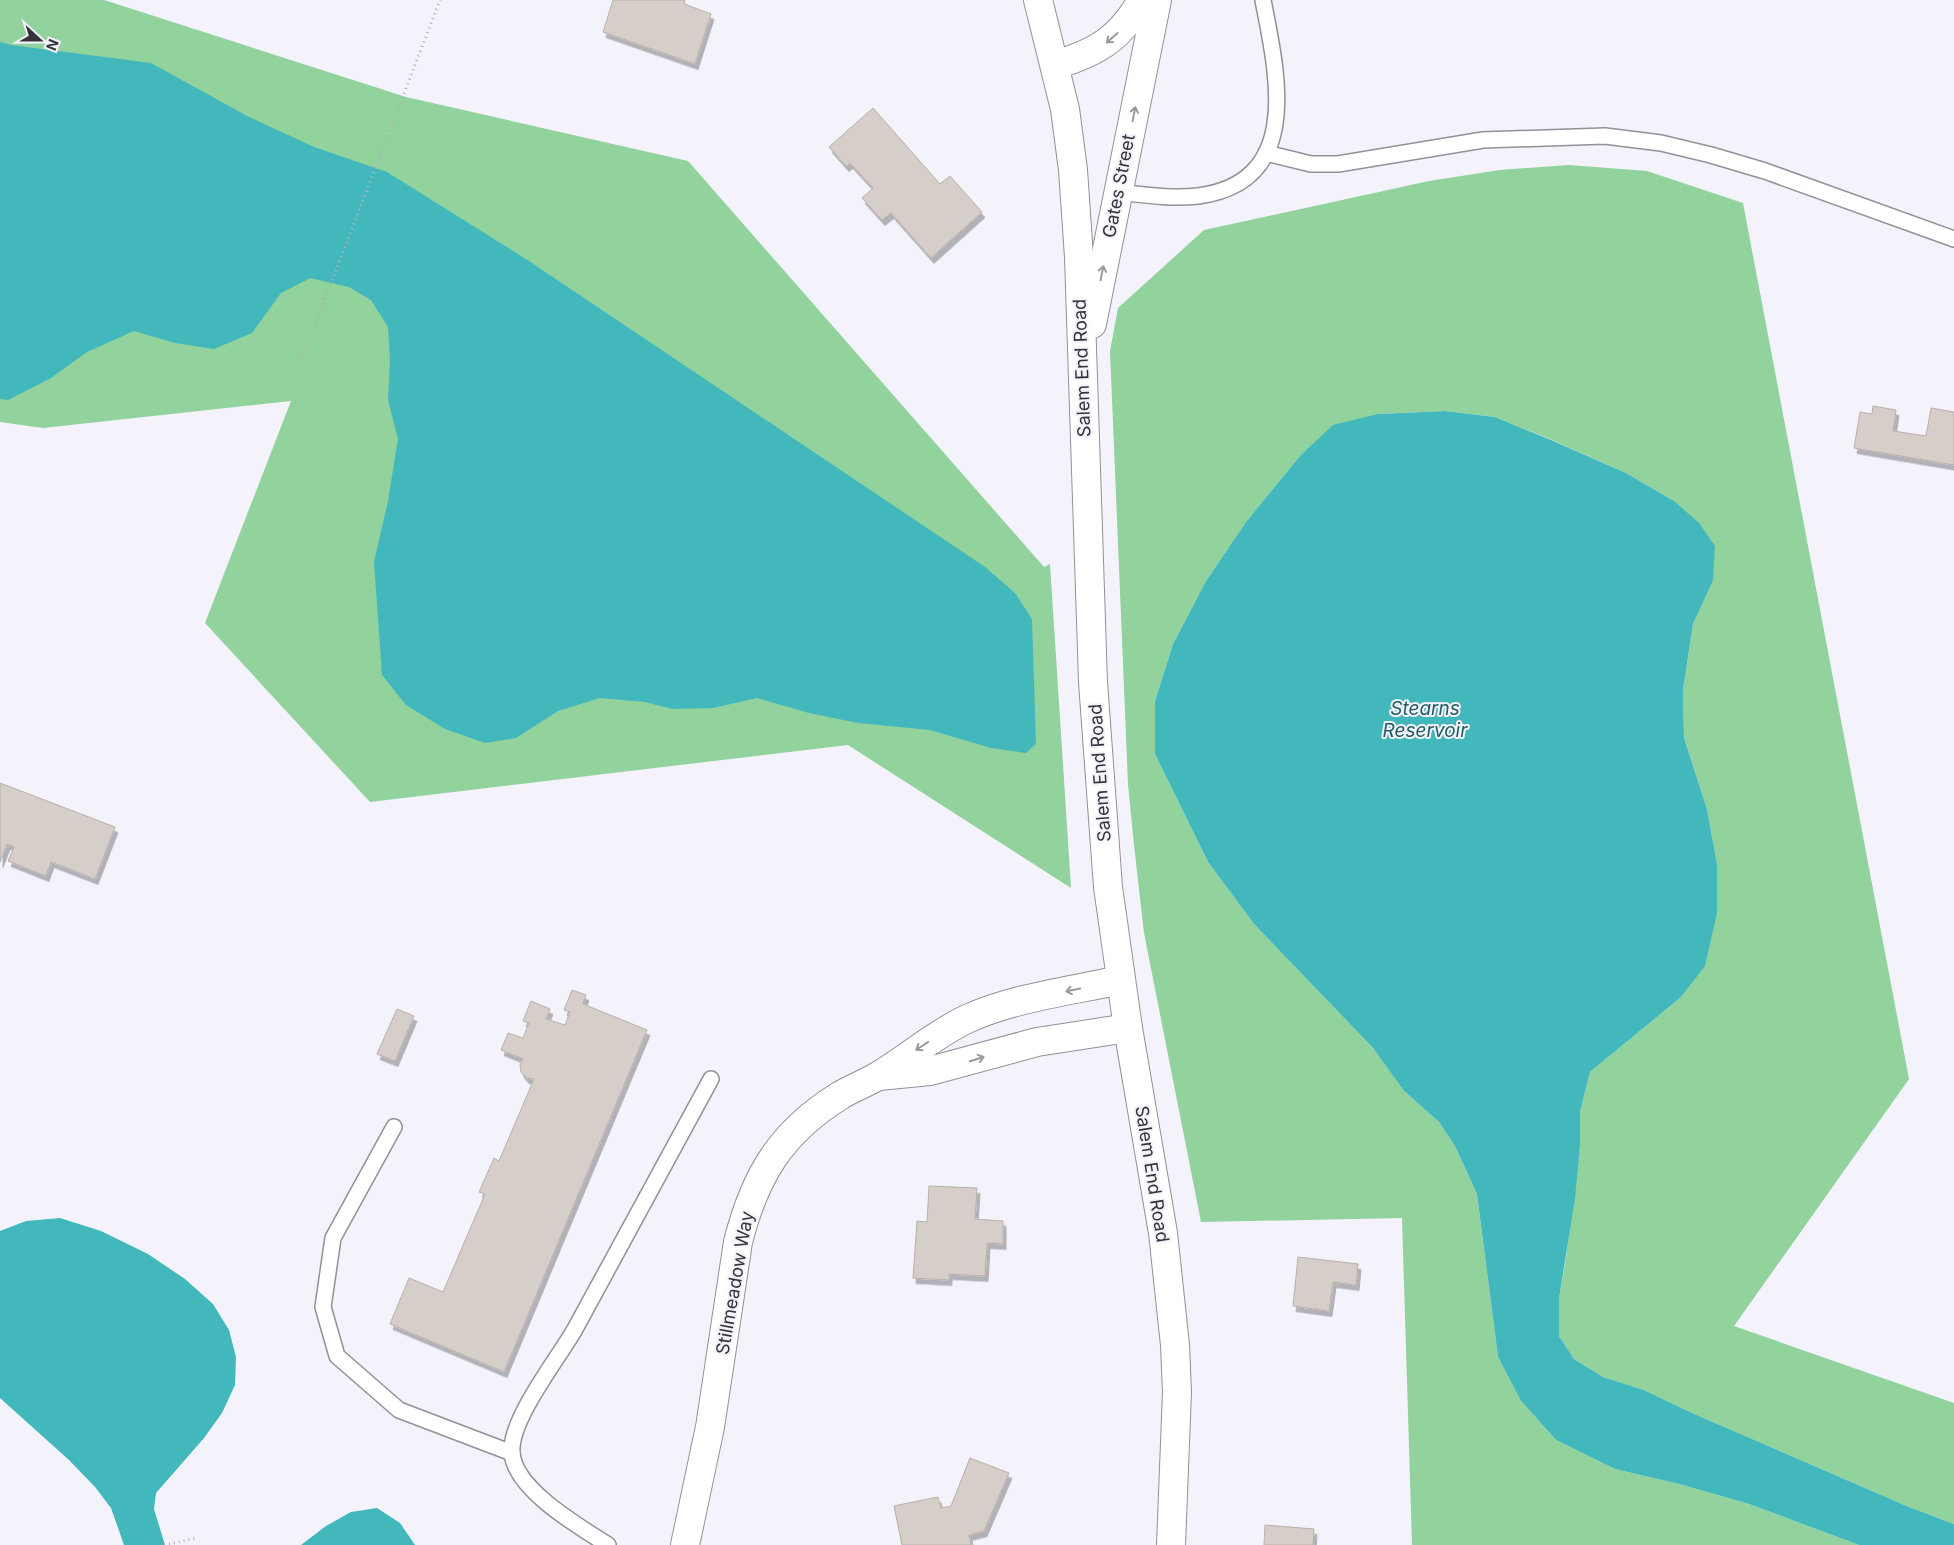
<svg xmlns="http://www.w3.org/2000/svg" width="1954" height="1545" font-family="Inter,sans-serif">
  <defs>
    <filter id="shadow"><feDropShadow dx="3" dy="5.5" stdDeviation="0" flood-color="#0004"/></filter>
  </defs>
  <rect width="100%" height="100%" fill="#f4f2fb"/>
  <g fill="#91d29d">
    <polygon points="0,0 104,0 406,97 688,161 1044,567 1050,564 1071,888 848,745 370,802 205,623 291,401 43,428 0,422"/>
    <polygon points="1569,165 1647,171 1743,203 1909,1079 1734,1326 1954,1403 1954,1524 1909,1507 1692,1413 1644,1390 1603,1377 1574,1359 1559,1336 1559,1299 1566,1257 1580,1146 1580,1112 1590,1072 1680,998 1717,864 1707,809 1684,738 1683,690 1693,624 1712,580 1674,501 1626,473 1552,440 1495,417 1445,411 1378,414 1299,457 1246,522 1206,581 1173,644 1155,701 1155,754 1208,862 1254,924 1373,1048 1404,1091 1439,1122 1455,1146 1477,1194 1498,1357 1521,1401 1556,1440 1615,1469 1679,1484 1749,1504 1859,1545 1412,1545 1402,1218 1201,1222 1144,933 1134,845 1128,784 1110,351 1118,308 1204,230 1429,181 1500,170"/>
  </g>
  <g fill="#42b8bd">
    <polygon points="0,42 11,45 151,63 249,117 314,147 387,172 526,259 985,567 1015,593 1032,619 1036,744 1026,753 991,748 930,730 858,723 809,713 757,698 713,708 673,709 645,702 600,698 558,711 516,738 485,743 445,729 406,705 382,675 374,562 388,501 398,439 388,400 390,360 388,327 371,300 349,287 310,278 281,293 252,333 214,349 175,343 134,331 87,352 51,378 8,400 0,399"/>
    <polygon points="1445,411 1495,417 1551,440 1626,473 1674,501 1699,523 1715,546 1713,580 1693,624 1683,690 1684,738 1707,809 1717,864 1717,913 1705,966 1680,998 1590,1072 1580,1112 1580,1146 1575,1198 1559,1299 1559,1336 1574,1359 1603,1377 1644,1390 1692,1413 1909,1507 1954,1524 1954,1545 1859,1545 1749,1504 1679,1484 1615,1469 1556,1440 1521,1401 1498,1357 1477,1194 1455,1146 1439,1122 1404,1091 1373,1048 1254,924 1208,862 1155,754 1155,701 1173,644 1206,581 1246,522 1299,457 1333,425 1378,414"/>
    <polygon points="60,1218 101,1231 148,1254 185,1279 213,1304 229,1330 236,1357 235,1385 222,1413 204,1438 156,1493 154,1509 165,1545 124,1545 111,1508 95,1487 69,1460 0,1398 0,1231 26,1221"/>
    <polygon points="377,1508 400,1523 415,1545 301,1545 326,1526 351,1512"/>
  </g>
  <g fill="#d6cec8" stroke="#b8b0aa" filter="url(#shadow)">
    <polygon points="613,0 685,0 684,4 711,14 695,64 603,32"/>
    <polygon points="873,108 940,184 950,176 982,212 931,258 891,213 882,220 862,198 873,188 850,163 846,166 829,147"/>
    <polygon points="1873,406 1896,410 1893,431 1926,436 1931,408 1954,412 1954,465 1854,448 1860,412 1872,414"/>
    <polygon points="0,783 115,827 95,879 51,862 46,876 8,861 14,847 7,844 0,862"/>
    <polygon points="572,990 586,995 583,1004 647,1030 504,1372 390,1324 409,1278 443,1292 485,1194 479,1192 494,1158 499,1161 534,1079 526,1078 521,1072 520,1065 523,1059 501,1050 508,1033 523,1038 529,1023 523,1021 531,1001 550,1009 546,1019 565,1025 570,1012 564,1010"/>
    <polygon points="397,1009 414,1016 395,1061 377,1054"/>
    <polygon points="929,1186 977,1188 975,1219 1003,1221 1003,1244 987,1243 985,1276 949,1274 949,1280 913,1278 917,1221 927,1222"/>
    <polygon points="1298,1257 1358,1264 1356,1285 1333,1282 1329,1311 1293,1306"/>
    <polygon points="970,1458 1009,1473 984,1531 969,1535 971,1545 902,1545 894,1506 938,1497 941,1508 951,1506"/>
    <polygon points="1265,1525 1314,1529 1313,1545 1264,1545"/>
  </g>
  <g fill="none" stroke-linecap="round" stroke-linejoin="round">
    <defs>
      <g id="service">
        <polyline points="1266,153 1311,164 1338,164 1483,140 1605,136 1661,143 1711,155 1765,171 1954,239"/>
        <path d="M1118 192C1144 195 1172 199 1198 196 1304 182 1277 73 1263 0"/>
        <polyline points="394,1127 333,1238 323,1307 337,1356 399,1410 512,1453"/>
        <path d="M608 1545C580 1527 515 1490 512 1453 509 1420 558 1359 575 1329 621 1246 665 1162 711 1079"/>
      </g>
      <g id="minor">
        <polyline points="879,1076 930,1071 1037,1042 1128,1028"/>
        <path d="M685 1545 710 1427 738 1242C755 1175 781 1132 841 1095 853 1088 866 1083 878 1076 908 1058 935 1034 967 1019 1012 998 1071 991 1120 980"/>
      </g>
      <g id="tertiary">
        <polyline points="1038,0 1065,109 1073,170 1079,257 1093,682 1108,887 1128,1028 1163,1233 1175,1345 1177,1392 1171,1545"/>
        <path d="M1055 65C1096 53 1120 39 1142 0"/>
        <polyline points="1092,324 1157,0"/>
      </g>
    </defs>
    <use href="#service" stroke="#929098" stroke-width="18"/>
    <use href="#minor" stroke="#929098" stroke-width="30"/>
    <use href="#tertiary" stroke="#929098" stroke-width="30"/>
    <g stroke="#b2b0b7" stroke-width="3" stroke-dasharray="1 4" stroke-linecap="butt">
      <polyline points="298,369 440,0"/>
      <polyline points="164,1545 197,1538"/>
    </g>
    <use href="#service" stroke="#fff" stroke-width="15"/>
    <use href="#minor" stroke="#fff" stroke-width="28"/>
    <use href="#tertiary" stroke="#fff" stroke-width="28"/>
  </g>
  <defs><path id="oneway-shaft" d="M-6 0H5M1.5-3L5.5 0L1.5 3" fill="none" stroke-width="1.6" stroke-linecap="round" stroke-linejoin="round" transform="scale(1.25)"/></defs>
  <g stroke="#9a9a9c">
    <use href="#oneway-shaft" transform="translate(1112 38) rotate(139)"/>
    <use href="#oneway-shaft" transform="translate(1134 114) rotate(-79)"/>
    <use href="#oneway-shaft" transform="translate(1102 273) rotate(-79)"/>
    <use href="#oneway-shaft" transform="translate(1073 990) rotate(168)"/>
    <use href="#oneway-shaft" transform="translate(922 1046) rotate(146)"/>
    <use href="#oneway-shaft" transform="translate(977 1059) rotate(-17)"/>
  </g>
  <g text-anchor="middle" stroke-width="4" stroke-linejoin="round" paint-order="stroke">
    <g font-size="18" fill="#353438" stroke="#f4f2fb">
      <text transform="translate(1119 186) rotate(-79)" y="6">Gates Street</text>
      <text transform="translate(1082 368) rotate(-92)" y="6">Salem End Road</text>
      <text transform="translate(1100 773) rotate(-94)" y="6">Salem End Road</text>
      <text transform="translate(1152 1174) rotate(81)" y="6">Salem End Road</text>
      <text transform="translate(735 1283) rotate(-80)" y="6">Stillmeadow Way</text>
    </g>
    <g font-size="19" font-style="italic" fill="#1d5d60" stroke="#f4f2fb">
      <text x="1425" y="715">Stearns<tspan x="1425" dy="22">Reservoir</tspan></text>
    </g>
  </g>
  <g transform="translate(40 40) rotate(111)" stroke="#f4f2fb" stroke-width="4" paint-order="stroke">
  <path d="M0-4L9 19L0 12L-9 19Z" fill="#353438"/>
  <text y="-8" font-size="14" font-weight="bold" text-anchor="middle" fill="#353438">N</text>
  </g>
</svg>
